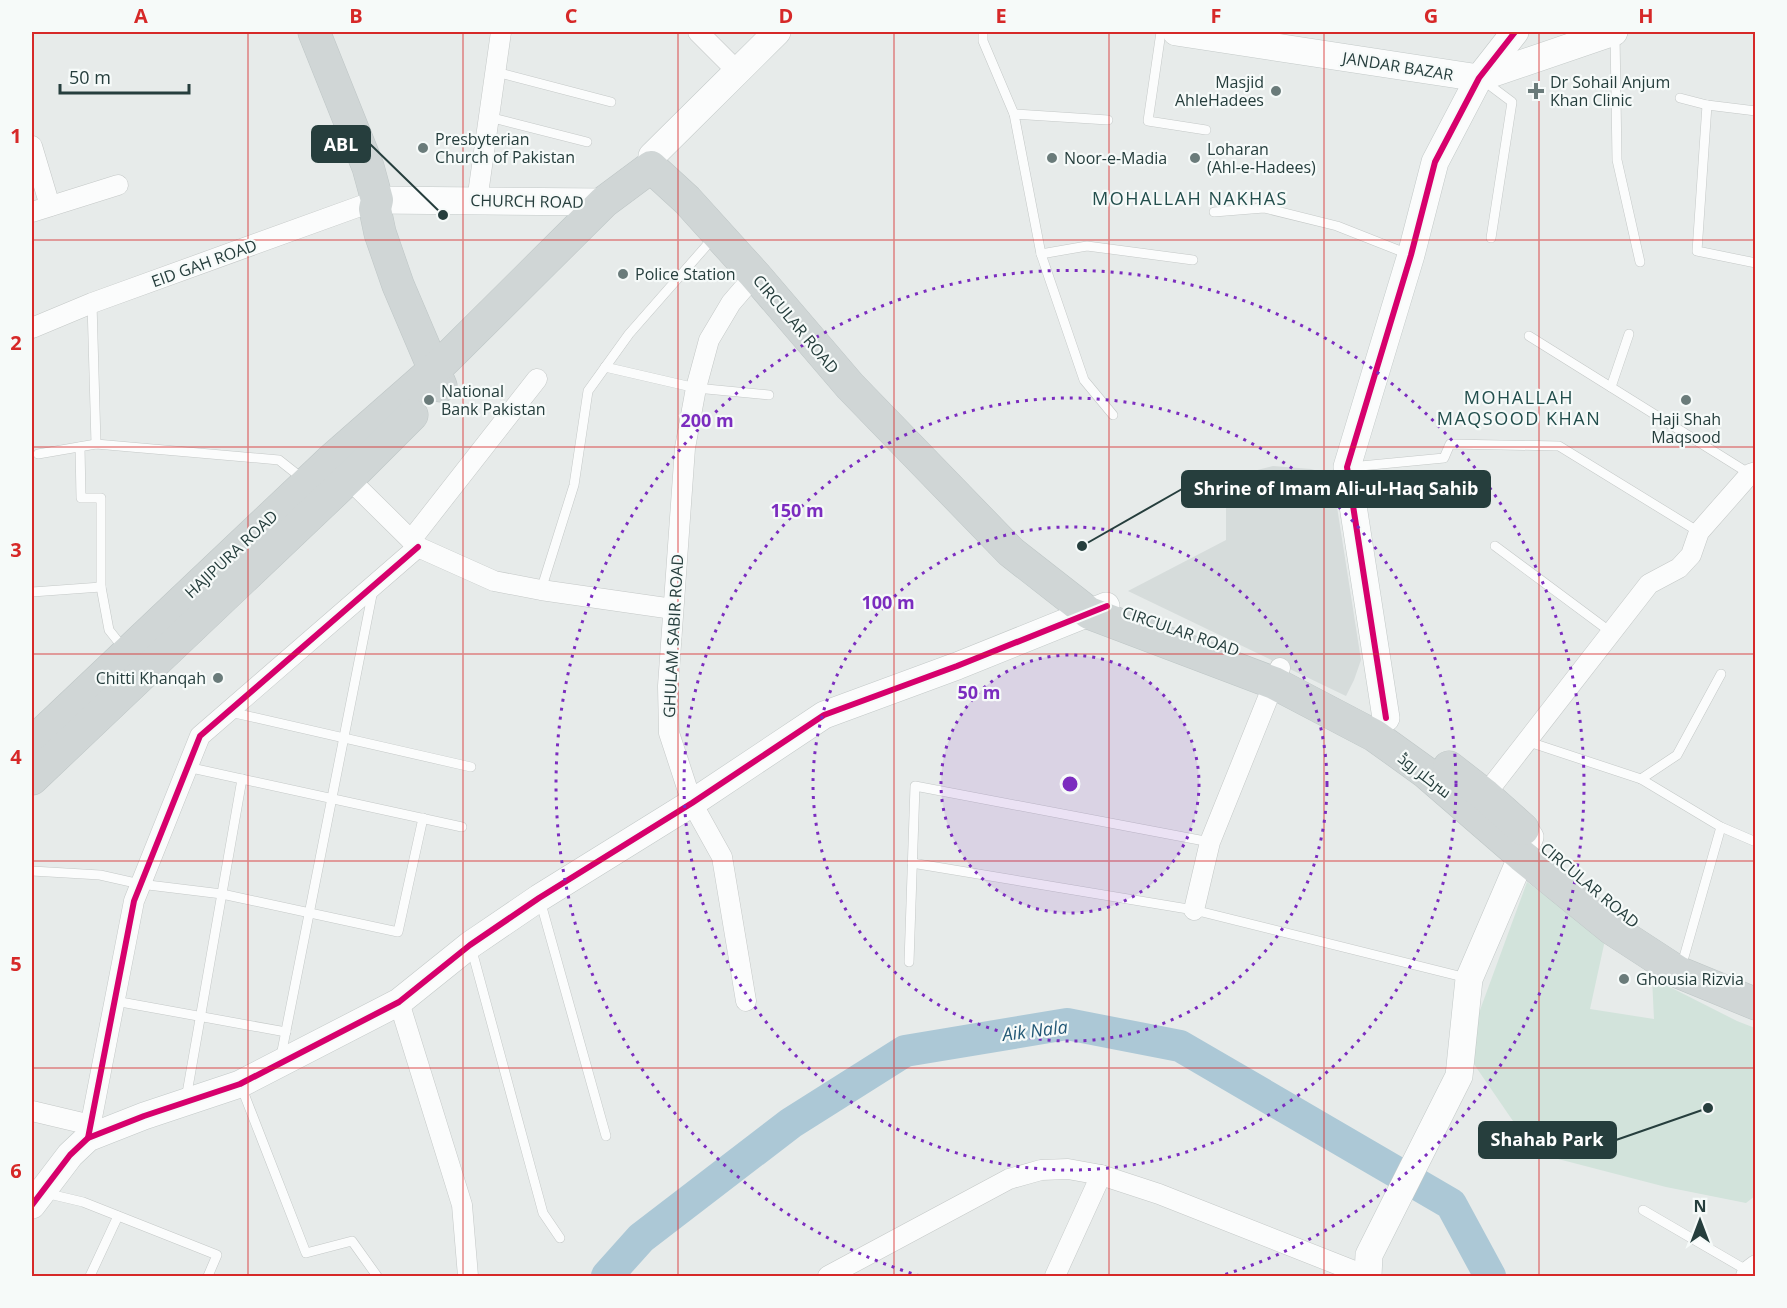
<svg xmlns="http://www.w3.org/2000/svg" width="1787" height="1308" font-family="'Open Sans',Cairo,sans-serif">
  <rect width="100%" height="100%" fill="#e7ebea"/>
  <polygon fill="#d6dcdb" points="1273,466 1311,469 1332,475 1361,660 1354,680 1346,696 1128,591 1226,540 1226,497 1234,476"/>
  <polygon fill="#d2e3db" points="1527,882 1605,940 1590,1009 1654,1019 1652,978 1737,1021 1755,1028 1755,1196 1746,1203 1666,1187 1535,1153 1465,1051"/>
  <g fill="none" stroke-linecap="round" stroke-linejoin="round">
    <polyline stroke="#acc8d6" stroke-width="32" points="607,1276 641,1238 791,1123 905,1051 1067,1024 1180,1046 1451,1204 1490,1276"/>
    <defs>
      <g id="lane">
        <polyline points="983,32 983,41 1014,114 1041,254 1084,380 1113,415"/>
        <polyline points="1161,32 1148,121 1206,130"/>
        <polyline points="1615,34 1617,160 1640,262"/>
        <polyline points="496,72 611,102"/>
        <polyline points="1484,81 1512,102 1491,238"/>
        <polyline points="1680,98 1707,105 1756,111"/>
        <polyline points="1707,105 1697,251 1756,263"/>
        <polyline points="1014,114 1108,120"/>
        <polyline points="489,117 587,142"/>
        <polyline points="1214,212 1264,208 1337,226 1408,254"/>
        <polyline points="1041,254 1087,246 1193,260"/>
        <polyline points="92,303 96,444"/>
        <polyline points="1529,336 1750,474"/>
        <polyline points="605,367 696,388 769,395"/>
        <polyline points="1611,387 1629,334"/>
        <polyline points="80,447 81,498 101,498 101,587 109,630 124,649"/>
        <polyline points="38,454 96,444 279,460 303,479"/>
        <polyline points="1350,467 1444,458 1450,444 1559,446 1699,532"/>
        <polyline points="1495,546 1612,633"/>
        <polyline points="541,590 574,485 588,391 629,334 715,236"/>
        <polyline points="32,592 101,587"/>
        <polyline points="230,712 471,767"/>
        <polyline points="1526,741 1641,779 1721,827 1756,842"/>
        <polyline points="187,767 462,827"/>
        <polyline points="1641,779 1677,755 1721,674"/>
        <polyline points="912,863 1194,910 1467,978"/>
        <polyline points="32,871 100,875 140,884 222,894 398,932 423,818"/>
        <polyline points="540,900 606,1136"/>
        <polyline points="471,947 543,1213 560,1238"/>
        <polyline points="1684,957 1721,827"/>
        <polyline points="909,962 915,786 1210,842"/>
        <polyline points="115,1001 286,1032"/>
        <polyline points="281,1056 373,590"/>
        <polyline points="241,1086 306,1253 352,1241 377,1276"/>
        <polyline points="186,1099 242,779"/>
        <polyline points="45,1193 83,1202 217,1255 208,1276"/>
        <polyline points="1643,1210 1748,1271"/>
        <polyline points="90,1276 118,1216"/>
      </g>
      <g id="street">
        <polyline points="698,32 737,71"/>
        <polyline points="32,146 50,206"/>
        <polyline points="477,201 501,32"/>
        <polyline points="32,212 118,185"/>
        <polyline points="32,328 92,303 377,200"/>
        <polyline points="341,471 418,547 494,581 541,590 673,609"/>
        <polyline points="411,540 537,379"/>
        <polyline points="1485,795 1649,584 1679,568 1691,555 1699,532 1750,474 1756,472"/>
        <polyline points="1194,910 1210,842 1280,668"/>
        <polyline points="746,1001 722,857 692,803 669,733 668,686 685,448 696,388 709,340 731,303 755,275"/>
        <polyline points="399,1002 462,1205 468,1276"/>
        <polyline points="32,1111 91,1125"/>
        <polyline points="88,1138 134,901 200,736 418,547"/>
        <polyline points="828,1276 1009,1179 1041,1170 1068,1169 1101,1175 1159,1194 1367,1276"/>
        <polyline points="1055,1276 1101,1175"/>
        <polyline points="1746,1276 1748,1271 1756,1265"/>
      </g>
      <g id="secondary">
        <polyline points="1176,32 1479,78 1614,32"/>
        <polyline points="651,167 652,156 777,32"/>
        <polyline points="377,200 604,202"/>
        <polyline points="1386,718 1347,467 1411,255 1435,162 1479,78 1515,32"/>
        <polyline points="32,1205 70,1155 88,1138 144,1116 240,1084 399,1002 470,945 539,898 692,803 824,715 957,666 1106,606"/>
        <polyline points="1368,1276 1369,1255 1459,1076 1469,979 1530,837"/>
      </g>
      <g id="primary">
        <polyline points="314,32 368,167 377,200 375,209 380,233 398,285 441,386"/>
        <polyline points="32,743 330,461 445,360 604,202 651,167 687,200 755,275 850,386 1011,552 1089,613 1274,683 1375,736 1425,772 1522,856 1612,929 1678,972 1756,1004"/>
        <polyline points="1449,767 1485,795 1523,829"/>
        <polyline points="32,779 348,479 412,415"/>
      </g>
    </defs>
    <use href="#lane" stroke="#c4c8c7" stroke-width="10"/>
    <use href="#street" stroke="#c4c8c7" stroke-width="21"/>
    <use href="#secondary" stroke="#c3c9c8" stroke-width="28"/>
    <use href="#primary" stroke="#bec6c6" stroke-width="33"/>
    <use href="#lane" stroke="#fbfcfc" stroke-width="9"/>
    <use href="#street" stroke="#fbfcfc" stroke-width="20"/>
    <use href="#secondary" stroke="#fbfcfc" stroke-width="27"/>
    <use href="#primary" stroke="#d0d6d6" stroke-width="32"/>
    <defs>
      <g id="cycleway">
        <polyline points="1386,718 1347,467 1411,255 1435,162 1479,78 1515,32"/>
        <polyline points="88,1138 134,901 200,736 418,547"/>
        <polyline points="32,1205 70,1155 88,1138 144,1116 240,1084 399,1002 470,945 539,898 692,803 824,715 957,666 1107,606"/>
      </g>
    </defs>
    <use href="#cycleway" stroke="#f6faf9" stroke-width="10"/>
    <use href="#cycleway" stroke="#d6006c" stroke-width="6"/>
  </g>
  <path fill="none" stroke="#d62828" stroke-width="1.5" stroke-opacity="0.55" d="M248 32V1276M463 32V1276M678 32V1276M894 32V1276M1109 32V1276M1324 32V1276M1539 32V1276M32 240H1756M32 447H1756M32 654H1756M32 861H1756M32 1068H1756"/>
  <circle cx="1070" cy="784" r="129" fill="#7b2cbf" fill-opacity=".12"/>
  <g fill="none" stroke="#7b2cbf" stroke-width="3" stroke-dasharray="3 6">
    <circle cx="1070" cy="784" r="129"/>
    <circle cx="1070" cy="784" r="257"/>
    <circle cx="1070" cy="784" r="386"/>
    <path d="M920 1276A514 514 0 1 1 1220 1276"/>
  </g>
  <g fill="#6a7b7a" stroke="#f6faf9" stroke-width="2">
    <circle cx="1276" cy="91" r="6"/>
    <path d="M1533 82h6v6h6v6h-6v6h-6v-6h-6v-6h6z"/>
    <circle cx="423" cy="148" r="6"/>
    <circle cx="1052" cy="158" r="6"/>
    <circle cx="1195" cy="158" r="6"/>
    <circle cx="623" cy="274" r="6"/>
    <circle cx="429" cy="400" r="6"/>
    <circle cx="1686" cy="400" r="6"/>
    <circle cx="218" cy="678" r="6"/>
    <circle cx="1624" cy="979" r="6"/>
  </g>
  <g text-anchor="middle" stroke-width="4.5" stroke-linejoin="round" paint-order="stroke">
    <g font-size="16" fill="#263e3d" stroke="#f6faf9">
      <text transform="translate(1398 66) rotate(9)" y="6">JANDAR BAZAR</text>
      <text transform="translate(527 201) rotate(1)" y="6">CHURCH ROAD</text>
      <text transform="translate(204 263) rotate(-20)" y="6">EID GAH ROAD</text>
      <text transform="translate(796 324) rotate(50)" y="6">CIRCULAR ROAD</text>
      <text transform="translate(231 554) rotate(-43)" y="6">HAJIPURA ROAD</text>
      <text transform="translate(1181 631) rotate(19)" y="6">CIRCULAR ROAD</text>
      <text transform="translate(673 636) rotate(-87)" y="6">GHULAM SABIR ROAD</text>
      <text transform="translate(1425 775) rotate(38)" y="6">سرکلر روڈ</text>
      <text transform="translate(1590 885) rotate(40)" y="6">CIRCULAR ROAD</text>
    </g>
    <g font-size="16" fill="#263e3d" stroke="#f6faf9" text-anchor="start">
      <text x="1264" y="88" text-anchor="end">Masjid<tspan x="1264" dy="18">AhleHadees</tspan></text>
      <text x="1550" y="88">Dr Sohail Anjum<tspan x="1550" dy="18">Khan Clinic</tspan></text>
      <text x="435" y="145">Presbyterian<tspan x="435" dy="18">Church of Pakistan</tspan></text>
      <text x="1207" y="155">Loharan<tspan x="1207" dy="18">(Ahl-e-Hadees)</tspan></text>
      <text x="1064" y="164">Noor-e-Madia</text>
      <text x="635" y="280">Police Station</text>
      <text x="441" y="397">National<tspan x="441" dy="18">Bank Pakistan</tspan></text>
      <text x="1686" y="425" text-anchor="middle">Haji Shah<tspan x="1686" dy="18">Maqsood</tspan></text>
      <text x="206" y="684" text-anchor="end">Chitti Khanqah</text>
      <text x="1636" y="985">Ghousia Rizvia</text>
    </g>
    <g font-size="18" letter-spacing="1.5" fill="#234f4d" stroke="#f6faf9">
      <text x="1190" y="205">MOHALLAH NAKHAS</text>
      <text x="1519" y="404">MOHALLAH<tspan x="1519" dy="21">MAQSOOD KHAN</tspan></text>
    </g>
    <g font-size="18" font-style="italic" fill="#235876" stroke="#f6faf9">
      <text transform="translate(1035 1031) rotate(-7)" y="6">Aik Nala</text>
    </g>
  </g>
  <circle cx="1070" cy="784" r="9" fill="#7b2cbf" stroke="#f6faf9" stroke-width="3"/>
  <g font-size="18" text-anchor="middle" font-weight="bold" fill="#7b2cbf" stroke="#f6faf9" stroke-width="4.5" stroke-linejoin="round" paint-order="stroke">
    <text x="707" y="427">200 m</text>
    <text x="797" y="517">150 m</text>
    <text x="888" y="609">100 m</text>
    <text x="979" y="699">50 m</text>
  </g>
  <path fill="none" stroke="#263e3d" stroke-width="2" d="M443 215L370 144M1082 546L1182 489M1708 1108L1616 1140"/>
  <g fill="#263e3d" stroke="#f6faf9" stroke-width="2">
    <circle cx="443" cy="215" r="6"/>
    <circle cx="1082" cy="546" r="6"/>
    <circle cx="1708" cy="1108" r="6"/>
  </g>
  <g fill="#263e3d" stroke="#263e3d" stroke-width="2">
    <rect x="312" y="126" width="58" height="36" rx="6"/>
    <rect x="1182" y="471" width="308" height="36" rx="6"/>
    <rect x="1479" y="1122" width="137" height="36" rx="6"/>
  </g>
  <g font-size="18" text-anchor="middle" font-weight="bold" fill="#fff">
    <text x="341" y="151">ABL</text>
    <text x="1336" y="495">Shrine of Imam Ali-ul-Haq Sahib</text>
    <text x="1547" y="1146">Shahab Park</text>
  </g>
  <rect width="1787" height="1308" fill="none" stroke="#f6faf9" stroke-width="66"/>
  <g transform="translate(1700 1221)" stroke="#f6faf9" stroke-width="4.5" paint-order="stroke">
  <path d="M0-4.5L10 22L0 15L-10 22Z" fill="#263e3d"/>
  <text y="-9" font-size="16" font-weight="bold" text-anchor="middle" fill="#263e3d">N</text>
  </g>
  <path d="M60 84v9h129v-9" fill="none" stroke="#263e3d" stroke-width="3"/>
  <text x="69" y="84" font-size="18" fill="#263e3d" stroke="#f6faf9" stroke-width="4.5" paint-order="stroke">50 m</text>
  <rect x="33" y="33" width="1721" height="1242" fill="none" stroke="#d62828" stroke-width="2"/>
  <g font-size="20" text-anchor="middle" font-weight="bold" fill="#d62828">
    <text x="141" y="23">A</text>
    <text x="356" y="23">B</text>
    <text x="571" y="23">C</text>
    <text x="786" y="23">D</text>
    <text x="1001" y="23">E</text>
    <text x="1216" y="23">F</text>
    <text x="1431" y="23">G</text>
    <text x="1646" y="23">H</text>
    <text x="16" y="143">1</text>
    <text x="16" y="350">2</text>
    <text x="16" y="557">3</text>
    <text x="16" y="764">4</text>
    <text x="16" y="971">5</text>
    <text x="16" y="1178">6</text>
  </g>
</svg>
